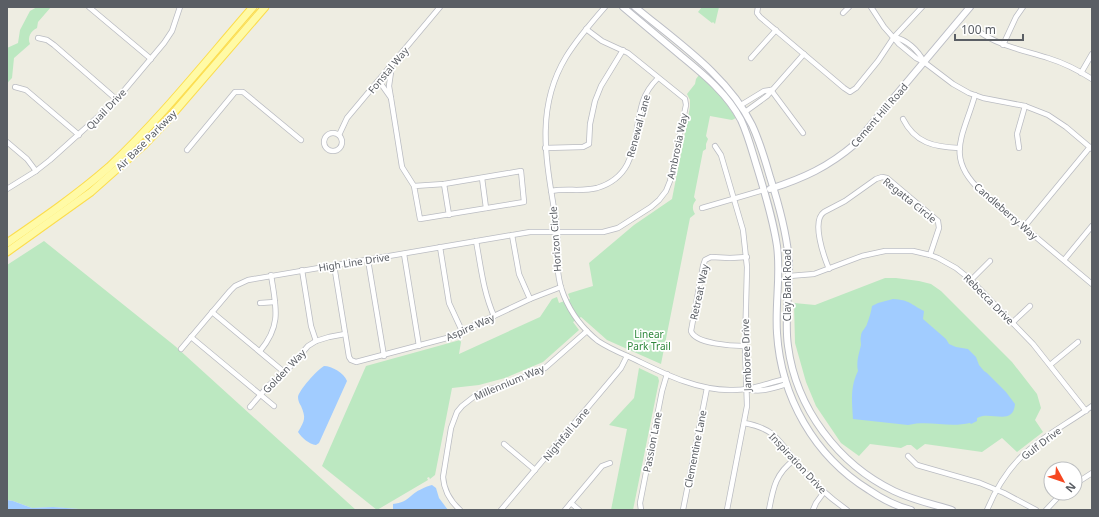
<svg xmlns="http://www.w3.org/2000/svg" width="1099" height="517" font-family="'Noto Sans',sans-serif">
  <rect width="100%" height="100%" fill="#eeede2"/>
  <g fill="#bce8c1">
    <path d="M37 7H51L38 22 37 28C31 31 27 37 30 44L14 58 12 78 9 81 7 84V48L18 43 20 30 30 11Z"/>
    <polygon points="702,7 719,7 715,24 713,22 712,23 698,12"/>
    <path d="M699 75 721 96 736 118 732 120 710 116 706 136 708 139 706 144V149L703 151 694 197 696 200C692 205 692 209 695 214L690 218 661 364 607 340 581 317 573 322 579 330 543 362 505 378 479 385 452 388 435 475 430 479 429 477 427 478 428 480 377 510 322 466 366 366 460 340 461 342 459 354 540 317 552 299 557 297 559 303 570 299 568 294 570 293 593 286 589 263 634 225 672 199 690 107V100L687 94 695 84 696 79Z"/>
    <polygon points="44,241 175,346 356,510 92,510 53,507 32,508 13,501 7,500 7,265"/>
    <polygon points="885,278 896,278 919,281 931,284 941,291 1012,362 1037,394 1041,408 1035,420 1043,432 1017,452 1002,438 982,452 925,444 917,450 911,445 907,445 901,448 870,444 859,456 841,443 816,406 806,382 795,343 794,303 815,305"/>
    <polygon points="639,368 658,377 659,381 633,510 611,510 627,429 609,425 634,398"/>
  </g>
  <g fill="#a1ccff">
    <path d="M893 299C910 300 910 304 924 311L923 319 946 339 949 344 956 347 968 349 976 357 979 365 984 371 987 373 1006 392 1015 404C1013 427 990 410 977 418V421L971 424 970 423C948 428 930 420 908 425L853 419C852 399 850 388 858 371 856 361 859 354 861 345 861 342 860 339 861 336 861 331 866 328 867 324 869 318 871 313 872 306L878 303Z"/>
    <path d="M324 366C332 366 344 373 347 381L319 443 316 445C309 444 302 438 298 432 305 420 306 418 301 406 299 403 298 400 298 397 299 390 317 370 324 366Z"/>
    <path d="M432 485 436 488 439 498 448 510H393V504C402 503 405 501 411 496 416 491 425 487 432 485Z"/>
    <polygon points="7,500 13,501 32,508 53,507 92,510 7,510"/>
  </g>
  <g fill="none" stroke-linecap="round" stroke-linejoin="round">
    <defs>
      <g id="street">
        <polyline points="89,7 151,59"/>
        <path d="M605 7C591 23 577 39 566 57 534 110 547 164 556 221 560 248 553 269 564 296 571 313 583 329 598 341 610 349 623 354 636 360 665 374 696 390 730 390 749 391 767 383 786 379"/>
        <polyline points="758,7 757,13 760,17 844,88 850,92 856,88 878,61 894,37 922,7"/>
        <polyline points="871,7 884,27 899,44 916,58 924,62 953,84 969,93 983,98 1025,106 1048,115 1066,127 1092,149"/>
        <polyline points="843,13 849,7"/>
        <path d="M977 30C998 46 1023 50 1048 58 1064 63 1078 70 1092 79"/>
        <path d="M894 37C907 40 918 50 924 62"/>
        <polyline points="38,38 47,40 54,45 116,99"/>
        <polyline points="1003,45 1016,17 1023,7"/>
        <polyline points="751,58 776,30"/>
        <polyline points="1081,73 1092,54"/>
        <polyline points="379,81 391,98 389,86 392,65"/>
        <polyline points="15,87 26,90 79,135"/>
        <polyline points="771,90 803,133"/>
        <path d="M975 95C964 135 944 157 981 191L1092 284"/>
        <polyline points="391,98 402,167 414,186 420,219 524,202 521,171 444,184 414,186"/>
        <polyline points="741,105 764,91 771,90"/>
        <polyline points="745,112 767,96 804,54"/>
        <path d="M903 119C915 143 934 147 959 148"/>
        <circle cx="333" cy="142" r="9"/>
        <polyline points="339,135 347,118 440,7"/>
        <polyline points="7,142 27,159 36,171"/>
        <polyline points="715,146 721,155 743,230 747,267 745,346 747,406 727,510"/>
        <polyline points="545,148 583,147 589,144 590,124 595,101 601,86 623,50"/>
        <polyline points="1019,148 1017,134 1025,106"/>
        <polyline points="187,150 235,92 243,92 301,140"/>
        <polyline points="482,178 486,208"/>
        <polyline points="444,184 449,215"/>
        <polyline points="7,189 36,171 50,160 100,115 122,93 164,43 172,31 180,7"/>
        <path d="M551 191C566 188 582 192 597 188 640 175 632 135 643 101 646 92 652 84 658 78"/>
        <polyline points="702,208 764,190"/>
        <polyline points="1024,227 1090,147"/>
        <polyline points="512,235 519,274 530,299"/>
        <path d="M476 241C481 267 483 291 494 316"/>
        <polyline points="440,247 449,303 462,331"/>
        <polyline points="404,254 419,346"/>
        <polyline points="368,260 384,356"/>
        <polyline points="1064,260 1092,226"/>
        <polyline points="334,265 349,357 351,360 356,362 447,338 530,299 561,287"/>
        <path d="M829 269C824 257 811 221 824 212L845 201 876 179 882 177 887 178 938 221 939 228 930 255"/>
        <polyline points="302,270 311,326 316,341"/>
        <polyline points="789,276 814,274 862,256 885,251 913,251 930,255 938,258 956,268 971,280 1033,344 1086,411"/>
        <polyline points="971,280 990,261"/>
        <polyline points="260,303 275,302"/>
        <polyline points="212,312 284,372"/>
        <polyline points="1012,323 1030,306"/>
        <polyline points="191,337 274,406"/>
        <path d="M745 346C733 346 695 344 691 331L703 266 705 260 711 257 730 258 747 257"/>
        <polyline points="181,349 230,291 235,286 248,280 530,232 603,232 618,228 651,207 659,200 666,191 670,181 686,105 685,99 628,53 602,41 586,29"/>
        <path d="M260 351C282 325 276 307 271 275"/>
        <polyline points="1050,365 1078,342"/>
        <path d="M747 389C761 393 774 388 787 384"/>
        <polyline points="250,407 268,386 289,368 308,346 316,341 329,337 345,334"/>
        <path d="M744 423C779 429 780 445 801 468 814 484 830 498 847 510"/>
        <polyline points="504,444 535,470"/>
        <polyline points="908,456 917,465 980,483 1004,493 1036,510"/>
        <polyline points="1075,484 1092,473"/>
        <polyline points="571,503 579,510"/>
        <path d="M460 510C450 501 444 491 443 477L451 428 457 412 462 406 476 395 484 391 510 383 545 368 587 331"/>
        <polyline points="501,510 621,368 627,356"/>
        <polyline points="565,510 602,466 610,463"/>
        <polyline points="641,510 640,503 662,391 667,374"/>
        <polyline points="683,510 707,388"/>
        <path d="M769 510C773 489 775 474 794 460"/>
        <polyline points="813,510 816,503 824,492"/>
        <path d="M987 510C997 486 1011 464 1031 448 1050 432 1072 421 1092 406"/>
        <polyline points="1046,510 1062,493"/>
      </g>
      <g id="secondary">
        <path d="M623 7C642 23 661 39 680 55 703 74 727 93 741 120 748 135 752 151 757 167 765 193 773 219 777 246 781 275 775 303 777 333 781 397 814 456 869 490 882 499 896 506 911 510"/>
        <path d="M635 7C677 42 728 76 752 125 760 142 765 160 770 177 779 205 787 233 789 262 790 290 784 318 788 346 796 408 838 464 894 491 913 500 932 504 952 510"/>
        <path d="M770 189C804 178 828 167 855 144L970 7"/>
      </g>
      <g id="primary">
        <path d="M7 243C42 219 77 195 109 167 161 118 206 61 253 7"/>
        <polyline points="7,252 91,192 144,145 164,124 265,7"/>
      </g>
    </defs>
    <use href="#street" stroke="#babcc2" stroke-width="6"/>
    <use href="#secondary" stroke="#bbbdc5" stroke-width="8"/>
    <use href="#primary" stroke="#fcdd4d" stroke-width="9"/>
    <use href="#street" stroke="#fff" stroke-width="4.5"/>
    <use href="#secondary" stroke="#fff" stroke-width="6"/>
    <use href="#primary" stroke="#fffaa6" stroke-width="7"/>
  </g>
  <g text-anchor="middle" stroke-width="3.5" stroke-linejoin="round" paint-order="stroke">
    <g font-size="10" fill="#5a5e64" stroke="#fff">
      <text transform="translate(388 70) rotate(-50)" y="4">Fonstal Way</text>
      <text transform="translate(106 109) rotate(-46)" y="4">Quail Drive</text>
      <text transform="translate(879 115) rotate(-49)" y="4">Cement Hill Road</text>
      <text transform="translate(638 126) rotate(-75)" y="4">Renewal Lane</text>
      <text transform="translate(146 140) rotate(-45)" y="4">Air Base Parkway</text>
      <text transform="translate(677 146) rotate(-78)" y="4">Ambrosia Way</text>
      <text transform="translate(910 200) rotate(39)" y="4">Regatta Circle</text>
      <text transform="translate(1006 211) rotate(41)" y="4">Candleberry Way</text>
      <text transform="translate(555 239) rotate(-94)" y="4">Horizon Circle</text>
      <text transform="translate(354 262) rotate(-9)" y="4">High Line Drive</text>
      <text transform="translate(787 285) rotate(-90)" y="4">Clay Bank Road</text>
      <text transform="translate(699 292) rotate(-78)" y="4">Retreat Way</text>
      <text transform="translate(989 299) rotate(45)" y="4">Rebecca Drive</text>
      <text transform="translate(470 327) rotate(-24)" y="4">Aspire Way</text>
      <text transform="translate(746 355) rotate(-92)" y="4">Jamboree Drive</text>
      <text transform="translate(284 371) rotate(-46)" y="4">Golden Way</text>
      <text transform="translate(509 382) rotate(-23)" y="4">Millennium Way</text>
      <text transform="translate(566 434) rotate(-50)" y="4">Nightfall Lane</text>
      <text transform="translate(652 442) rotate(-79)" y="4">Passion Lane</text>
      <text transform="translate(1041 443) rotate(-37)" y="4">Gulf Drive</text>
      <text transform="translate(695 449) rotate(-79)" y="4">Clementine Lane</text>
      <text transform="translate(798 463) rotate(47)" y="4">Inspiration Drive</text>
    </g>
    <g font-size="10" fill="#2e873c" stroke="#fff">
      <text x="649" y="338">Linear<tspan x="649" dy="12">Park Trail</tspan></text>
    </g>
  </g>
  <rect width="1099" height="517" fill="none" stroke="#5a5e64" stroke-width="16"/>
  <g transform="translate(1063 481) rotate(130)"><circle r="19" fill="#ffffff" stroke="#bdbfc1"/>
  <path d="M0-3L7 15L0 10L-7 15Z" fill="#f64720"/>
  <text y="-6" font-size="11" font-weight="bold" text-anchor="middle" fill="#5a5e64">N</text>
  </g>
  <path d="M955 34v6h68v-6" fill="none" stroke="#5a5e64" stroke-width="2"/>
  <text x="961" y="34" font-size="12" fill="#5a5e64" stroke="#ffffff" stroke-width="3" paint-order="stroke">100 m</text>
</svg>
